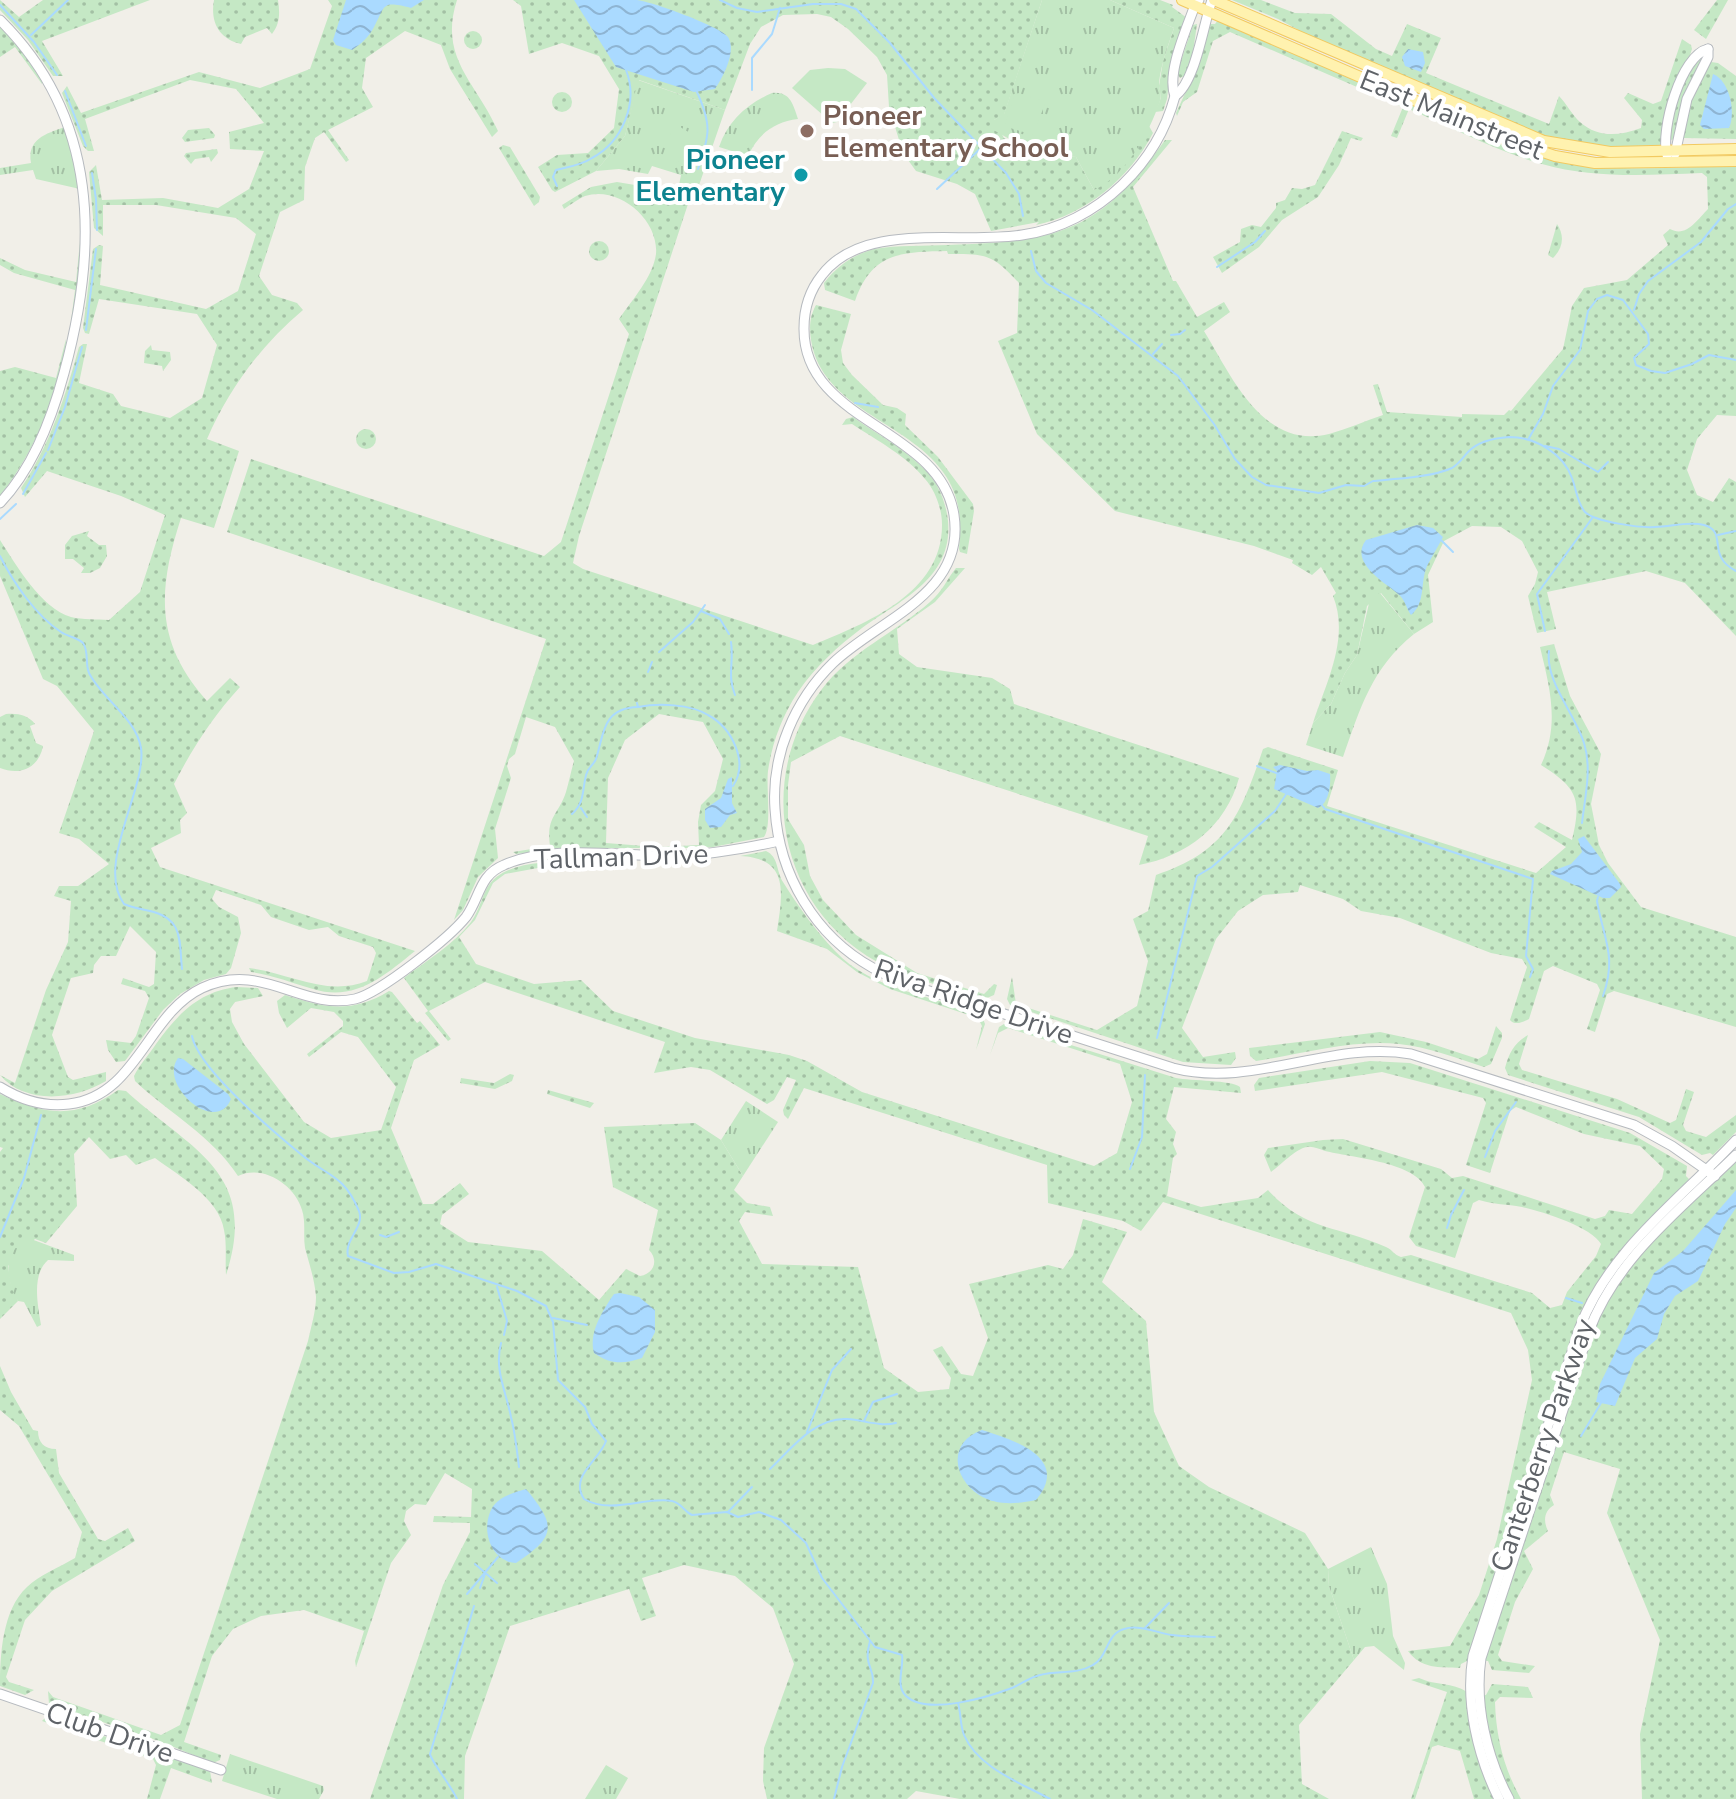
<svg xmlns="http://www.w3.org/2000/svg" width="1736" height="1799" font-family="'Nunito Sans',sans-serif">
  <defs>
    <pattern id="grass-dots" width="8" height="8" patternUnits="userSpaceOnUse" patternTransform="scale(2)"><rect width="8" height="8" fill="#c5e8c5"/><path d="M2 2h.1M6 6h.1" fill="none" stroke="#a3c0a4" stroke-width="1.8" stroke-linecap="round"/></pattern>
    <pattern id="park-tufts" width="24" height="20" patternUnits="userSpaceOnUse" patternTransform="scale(2)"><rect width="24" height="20" fill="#c5e8c5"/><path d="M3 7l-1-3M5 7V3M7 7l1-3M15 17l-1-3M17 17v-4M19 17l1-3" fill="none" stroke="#a3c0a4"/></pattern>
    <pattern id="water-waves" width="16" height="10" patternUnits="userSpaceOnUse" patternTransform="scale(2)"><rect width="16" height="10" fill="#aadaff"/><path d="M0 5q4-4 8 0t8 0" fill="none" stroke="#8eb4d2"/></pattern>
  </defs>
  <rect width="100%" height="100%" fill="#f1efe8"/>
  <g fill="url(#grass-dots)">
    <polygon points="0,0 19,17 43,0 150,0 42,41 63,76 53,76 28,40 0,10"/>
    <path d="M214 0H278C280 13 280 24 272 34L267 28 245 37 241 44C219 39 210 22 214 0Z"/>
    <path d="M328 0H457C438 58 477 83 498 131L492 137 450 69 441 45 405 31 366 58 362 88 373 107 328 130 349 160 346 162 324 132 315 138 305 167 304 200 280 212 259 276 272 295 297 303 303 310C261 345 229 389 207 439L239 451 214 528 181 518C158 589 154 642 207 701L230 678 240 687C213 716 192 749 174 784L187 813 180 820 181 833 151 848 160 867 415 951C384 976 355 1002 313 989 292 983 273 975 251 972L249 968C290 973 326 997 367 981L376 953 373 947 339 936 328 927 309 930 271 917 261 905 216 890 212 899 219 907 238 917 241 933 231 968 226 974 204 980 180 994 163 1010 125 1061 116 1062 108 1050 106 1040 131 1043 136 1036 149 998 145 991 121 984 123 978 149 987 154 984 156 952 130 926 116 956H101L94 965 93 973 71 978 52 1035 68 1077 73 1080 106 1072V1081C75 1100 25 1105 0 1075L15 1083 46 990 68 942 71 901 54 896 59 886H78L109 864 79 839 59 833 94 731 57 686 43 679 0 576V540C16 565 41 608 71 617 83 620 97 619 109 620L140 592 165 515 121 496 47 471 25 497 21 488C50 445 65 397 79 347L83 344H87L79 383 113 394 121 406 170 418 202 398 217 345 197 314 99 299 89 334 85 333 83 328 93 249 99 245 103 246 100 285 206 309 238 291 256 234 236 218 156 205H103V236L94 228 89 172 96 165 102 200 163 198 218 208 249 189 264 151 230 149 229 132 264 123 236 89 190 80 85 119 94 151H88L83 146 62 93 67 86 81 113 199 72 260 88 310 69 332 6Z"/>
    <path d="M513 0H1042L1004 115 994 120 1004 138 1030 151 1076 157 1094 190 1124 165 1149 126 1153 133C1130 178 1085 215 1036 225L1039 222 991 231 975 194 957 184 916 171 903 153 889 107 887 75 877 57 848 29 831 17 817 14 783 15 761 27 750 44 725 110 639 80 625 136 596 171 555 192 552 190 538 167 557 155 588 153 614 128 619 89 599 56 562 43 529 54 521 6Z"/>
    <polygon points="1110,0 1160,0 1173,5 1172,7 1187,18 1170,70 1167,99 1163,111 1155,112 1161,98 1159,86 1163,61 1174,28"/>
    <path d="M1232 0H1261L1295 13 1331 14 1376 49 1392 56 1407 24 1441 38 1426 73 1549 124 1559 96C1567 104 1572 115 1580 122 1598 138 1619 136 1641 128L1642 120 1624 98 1628 93 1653 104 1661 101 1682 39 1691 45 1692 49 1660 145 1615 148 1545 137 1319 41 1278 19Z"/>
    <polygon points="1717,0 1728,0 1706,39 1694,30"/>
    <path d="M1218 20 1543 157C1606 174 1671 167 1736 166V416L1717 415 1697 439 1687 470 1697 495 1713 502 1729 478 1736 482V636L1685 583 1646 571 1547 592 1556 629 1537 633 1528 596 1535 584 1538 572 1522 541 1501 527 1472 526 1444 541 1428 575 1433 622 1414 634 1381 593 1367 606 1357 655 1345 673 1331 704 1313 723C1326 683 1350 638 1333 596L1336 593 1321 567 1312 575 1292 563 1293 560 1254 546 1115 511 1037 434 998 341 1017 333 1019 283C992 254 987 254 948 254L947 251C901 252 872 252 855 301L825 290 824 283C838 265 853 255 874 249 898 245 924 246 948 245 1057 242 1100 232 1165 140H1172L1133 187 1173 281H1176L1197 317 1224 302 1230 312 1204 331C1232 377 1263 450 1329 434 1347 429 1365 421 1383 415L1373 385 1378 384 1387 412 1462 417V414L1504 415 1509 410 1511 411 1563 349 1572 306 1584 288 1627 280 1668 245 1663 235 1670 229C1686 238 1697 220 1708 209L1707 177 1702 173C1649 175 1594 179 1542 164 1496 151 1453 128 1409 109L1397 138 1391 136 1403 107 1230 32 1213 41 1197 92 1183 102 1177 116 1176 113 1193 76 1210 24H1215Z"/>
    <polygon points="1197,24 1193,52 1186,75 1180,78 1177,73 1193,25"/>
    <polygon points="0,26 26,55 43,81 42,84 15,47 0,57"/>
    <circle cx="473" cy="40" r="9"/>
    <path d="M1700 57 1703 59 1686 91 1674 139 1671 140C1669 111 1684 80 1700 57Z"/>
    <polygon points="1711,62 1718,63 1736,76 1736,139 1684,138 1682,133 1690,99"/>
    <circle cx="562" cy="102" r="10"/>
    <polygon points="209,128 215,135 214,138 185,142 182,138 188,130"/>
    <polygon points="1342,131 1363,138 1361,141 1351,138 1339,165 1318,197 1282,220 1259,247 1222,273 1213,257 1240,242 1241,229 1252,225 1261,227 1276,208 1276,203 1285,200 1292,188 1302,189 1315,185"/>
    <polygon points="503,145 510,147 540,197 539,202 534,206 499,148"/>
    <polygon points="217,149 218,153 211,162 209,157 195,159 191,164 184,156 186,153"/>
    <path d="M617 182 635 185 688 204 579 536 573 563 583 569 813 645C867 623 943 593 942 524 942 509 935 490 925 479 907 456 876 440 852 424L842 425 846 419 853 417C875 433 902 447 922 467 937 480 946 501 948 521 953 578 902 599 862 628 838 646 815 667 798 692 782 716 772 743 768 771 766 788 772 826 764 837L713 847 663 849 660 847 699 845 698 822 701 805 715 791 723 759 703 722 659 714 625 740 608 778 606 843 644 846 639 848H563L516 854 513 852 550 846C546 816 558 816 566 792 569 782 571 771 574 761L555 727 526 717 515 754 509 759 507 766 511 778 495 829 498 858 478 877 463 910 454 920 546 639 227 532 251 459 544 556 561 542 629 334 619 319C632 300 653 277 656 254 659 219 618 185 585 196 578 199 570 205 564 209L562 205 591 187Z"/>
    <path d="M1557 224C1565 236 1563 248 1553 258L1548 255Z"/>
    <polygon points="80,241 79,284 70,329 75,290 14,273 0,265 0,258 25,270 76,282"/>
    <circle cx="599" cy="251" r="10"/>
    <path d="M816 305 851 314 841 350 843 363 852 375 883 405 897 408 906 414 905 425 938 457 973 504 974 511 967 554 960 552 959 549C962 521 960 495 943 472 907 421 822 409 811 340 809 326 810 316 816 305Z"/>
    <path d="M66 339C66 384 29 461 0 496V371L15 367 56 378Z"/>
    <polygon points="151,345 152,350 170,352 171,360 163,371 162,366 144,363 145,351"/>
    <circle cx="366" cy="439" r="10"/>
    <polygon points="89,531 87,536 99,545 106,545 107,556 100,568 90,573 81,573 84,568 73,559 65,559 65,545 72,536"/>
    <path d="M956 568H965L935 602 897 629 899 654 917 667 992 678 1010 689 1014 704 1239 778C1226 826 1187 856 1139 865L1148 836 840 736 791 762 788 785V819L804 845 810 876 823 900 856 935 917 973 984 994 994 984 997 985 994 995 987 998C953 991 895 974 867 956 777 898 756 775 822 689 851 651 895 633 930 602 942 592 947 579 956 568Z"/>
    <path d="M1554 644 1570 696 1601 754 1591 804 1599 845 1608 863 1641 907 1736 937V1027L1614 991 1607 994 1595 1032 1587 1029 1600 990 1597 984 1553 966 1544 971 1529 1019C1523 1022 1515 1026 1510 1020L1527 967 1522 959 1491 953 1400 918 1361 911 1343 899 1300 885 1298 892 1263 895 1238 911 1216 939 1182 1028 1203 1057 1235 1052 1236 1058 1231 1065 1183 1062 1010 1005 1007 999 1012 977 1016 1004 1097 1030 1137 1006 1148 961 1133 919 1148 911 1156 875C1227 851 1240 816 1263 749L1268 747 1338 770 1327 806 1536 873 1566 847 1534 827 1539 822 1572 840C1582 798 1577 788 1541 765 1560 724 1550 689 1540 647Z"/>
    <path d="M6 714C18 713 28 715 35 724L30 726 36 743 43 746C39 768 20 776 0 768V717Z"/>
    <path d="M766 851C779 857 776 871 783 882 798 906 815 930 835 951 873 992 934 994 982 1016L985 1024 976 1050 982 1026 978 1018 890 989 857 972 827 949 777 931C782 896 791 858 740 856Z"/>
    <path d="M573 860H603L608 867 598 862 565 863 505 874 493 883 475 920 459 937 476 964 534 984 581 980 613 1011 695 1038 789 1055 807 1061 862 1092 1094 1166 1117 1153 1132 1102 1120 1064 1008 1028 998 1033 990 1055 999 1027 1004 1024 1176 1078C1191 1081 1232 1080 1240 1087L1241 1093 1174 1087 1166 1119 1176 1132 1173 1144 1177 1154 1173 1158 1167 1196 1201 1207 1258 1198 1268 1190C1305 1231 1340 1226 1386 1247 1393 1250 1394 1255 1401 1257L1411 1255 1532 1293 1550 1308 1562 1305 1567 1292 1596 1256 1601 1244C1592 1227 1541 1211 1522 1207 1506 1204 1495 1205 1479 1200L1473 1203 1455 1258 1416 1246 1409 1237 1425 1187C1414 1162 1349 1157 1325 1151 1319 1149 1313 1146 1307 1147 1295 1149 1281 1165 1271 1172L1264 1155 1268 1148 1323 1140 1343 1139 1441 1169 1452 1178 1463 1176 1595 1219 1605 1216 1609 1210 1632 1214 1662 1179 1664 1169 1640 1146 1584 1134 1516 1107 1510 1111 1490 1173 1466 1165 1486 1103 1483 1098 1382 1072 1255 1091 1254 1085 1259 1078 1370 1061 1410 1063 1630 1133 1687 1166 1686 1176 1689 1179 1599 1281 1469 1660 1461 1664 1460 1668C1439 1667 1421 1669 1408 1651L1450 1646 1479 1595 1497 1539 1532 1380 1528 1350 1511 1313 1163 1202 1141 1231 1123 1221 1048 1203 1047 1165 804 1088 788 1119 784 1115 783 1110 796 1080 787 1077 774 1100 767 1104 710 1070 691 1067 654 1073 665 1042 485 982 429 1011 451 1039 448 1041 425 1013 428 1011 404 978C426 961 454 944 471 922 479 911 481 899 487 888 502 861 546 863 573 860Z"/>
    <path d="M237 987 258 988 263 996 235 1002 230 1009 232 1022 244 1044 304 1122 331 1138 381 1130 396 1087 358 1037 341 1032 309 1057 307 1054 343 1026V1021L334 1012 311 1008 287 1028 279 1013 277 1001 285 995C325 1008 351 1014 389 991L392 992 417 1023 420 1021 440 1045 414 1060 391 1128 423 1204H433L460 1183 469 1194 442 1215 440 1224 468 1242 542 1251 599 1300 626 1269 640 1276C654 1274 659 1260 649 1250L658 1210 613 1187 604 1127 695 1123 721 1140 743 1176 734 1190 747 1203 770 1207 773 1216 745 1212 739 1221 762 1264 858 1267 884 1368 918 1392 949 1389 951 1378 933 1350 942 1346 961 1374 973 1376 988 1338 969 1284 1048 1265 1063 1269 1073 1255 1083 1219 1127 1232 1102 1282 1146 1321 1154 1412 1179 1466 1209 1487 1305 1533 1328 1569 1329 1586 1354 1660 1299 1725 1302 1784 1329 1799H960L916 1791 907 1799H767L763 1781 764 1748 794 1664 773 1608 735 1576 684 1565 642 1578 656 1616 641 1621 629 1589 510 1626 465 1756 464 1799H370L443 1585 470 1532V1523L433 1522 434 1516 471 1517 472 1489 445 1473 426 1505 415 1504 406 1511 404 1521 411 1535 391 1563 356 1667 355 1661 364 1631 304 1610 261 1616 233 1629 212 1656 184 1742 221 1755 220 1760 213 1763 159 1741 49 1704 48 1691 53 1697 161 1735 180 1725 308 1341C311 1327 316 1311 316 1297 315 1281 309 1263 305 1248 303 1235 306 1222 302 1210 295 1185 263 1164 238 1176 212 1136 169 1113 135 1081L134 1076C139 1065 149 1055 156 1044 177 1015 199 991 237 987Z"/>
    <path d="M1496 1026 1502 1033V1038L1491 1064 1484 1067C1456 1058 1428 1047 1399 1044 1353 1039 1302 1054 1256 1061L1250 1056 1249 1048 1380 1032 1426 1042 1478 1059 1487 1054Z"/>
    <path d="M1528 1035 1519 1064 1522 1070 1617 1099 1670 1123 1676 1120 1686 1089 1694 1092 1683 1125 1686 1131 1706 1137 1736 1115V1132L1713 1155 1710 1153 1702 1155 1639 1117 1508 1075 1505 1068C1509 1053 1514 1043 1528 1035Z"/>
    <polygon points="510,1074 514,1075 512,1081 495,1089 460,1083 461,1078 494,1083"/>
    <path d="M118 1090 126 1091C190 1150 260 1171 226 1275 225 1260 227 1244 224 1230 219 1198 179 1176 155 1158L136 1165 126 1155 110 1159 89 1137 74 1154 77 1206 46 1243 35 1239 8 1266 11 1284 18 1301 0 1319V1152L3 1148 0 1147V1094C44 1115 76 1120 118 1090Z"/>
    <polygon points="548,1090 594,1103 590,1108 547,1094"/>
    <path d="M1736 1160V1799H1642L1640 1734 1660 1640 1607 1513 1620 1469 1564 1452 1550 1495 1554 1505C1544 1511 1543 1521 1548 1531L1524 1551 1533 1569 1515 1602 1498 1655 1502 1661 1535 1666 1529 1673 1492 1670 1488 1661H1484L1591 1332 1619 1277 1664 1229Z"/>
    <path d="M0 1366 11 1392 33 1430 38 1431C38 1442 44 1449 56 1449L59 1473 98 1539 105 1541 128 1528 135 1541 52 1591 25 1620 6 1677 9 1682 34 1690 25 1695 0 1686C0 1656 2 1610 27 1587 39 1575 60 1567 75 1558L82 1532 19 1426 0 1410Z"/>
    <path d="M1419 1678C1437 1686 1452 1682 1467 1692L1496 1799H1474L1460 1751 1438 1745 1432 1747 1415 1799H1411L1447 1692 1411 1680Z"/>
    <path d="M1492 1684 1528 1687 1533 1698 1500 1697 1495 1702C1496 1737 1504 1769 1521 1799H1512L1494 1755 1482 1695H1486Z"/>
    <polygon points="46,1717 210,1771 212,1783 171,1768 160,1799 147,1799 156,1765 153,1759 42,1721"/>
  </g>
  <g fill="url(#park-tufts)">
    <path d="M1042 0H1110L1174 28C1168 46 1161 64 1159 83 1159 89 1162 96 1160 101 1149 133 1126 176 1094 190L1076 157 1034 153 990 128 994 120 1004 114Z"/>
    <polygon points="638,80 725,110 697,191 679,185 681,175 652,166 648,174 619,169 596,171 625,136"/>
    <path d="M772 93C790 91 793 104 798 119 774 122 758 134 748 156L719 147C728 121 747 104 772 93Z"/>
    <path d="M65 127 80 189 36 179 33 170 0 175V168L31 163C27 139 45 134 65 127Z"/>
    <path d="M1380 593 1414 634C1371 669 1361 707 1343 757L1306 745 1313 723 1331 704 1345 673 1357 655 1370 599Z"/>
    <polygon points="746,1101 778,1122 743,1176 721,1140"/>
    <path d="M31 1239 74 1255V1261L48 1260C31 1275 38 1306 41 1325L37 1327 24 1302 18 1301C5 1280 2 1247 31 1239Z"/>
    <polygon points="1371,1547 1387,1584 1393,1636 1405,1663 1404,1670 1374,1646 1365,1647 1354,1660 1329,1586 1328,1569"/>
    <polygon points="230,1754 323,1786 324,1790 319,1799 277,1799 222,1781"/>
    <polygon points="606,1765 628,1778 616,1799 585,1799"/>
  </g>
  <g fill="#c5e8c5">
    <polygon points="828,68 845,69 867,83 837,122 832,123 792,88 810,70"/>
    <polygon points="1018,93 1043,101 1045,104 1033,135 1007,127 1005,124 1015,95"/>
    <polygon points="677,125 690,133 694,131 705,135 707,138 697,167 693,168 682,165 680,161 677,163 665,159 663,155 673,127"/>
  </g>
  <g fill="url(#water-waves)">
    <path d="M346 0H424L411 8C380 0 386 6 374 27 369 37 361 44 352 50L336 45 333 40Z"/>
    <path d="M574 0C595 0 616 0 637 0 650 1 722 27 728 37 737 51 723 77 715 89L694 92 616 67Z"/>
    <polygon points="1408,49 1423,52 1425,63 1421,72 1405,66 1402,57"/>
    <path d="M1713 74C1730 81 1736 113 1729 128L1704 129 1700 125Z"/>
    <path d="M1417 525 1433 528 1443 537C1438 547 1432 556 1427 566 1420 582 1426 603 1411 615 1406 608 1405 599 1398 594 1383 581 1349 562 1366 540Z"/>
    <path d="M1280 765 1307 771 1318 770 1330 774C1331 785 1329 803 1318 808L1274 789 1277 771 1273 767Z"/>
    <polygon points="732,777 732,803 737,813 730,815 721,827 710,828 705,820 705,809 721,798 728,779"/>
    <polygon points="1584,836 1620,884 1621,887 1610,898 1603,898 1550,874 1552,871 1571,864 1582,852 1578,839"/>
    <path d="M178 1058 183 1059 228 1094 231 1099C216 1136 158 1085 178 1058Z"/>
    <polygon points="1736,1190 1736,1208 1725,1224 1698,1281 1675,1296 1664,1314 1657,1339 1635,1358 1615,1406 1596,1402 1600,1384 1654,1273 1683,1251"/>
    <path d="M620 1293 639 1297 655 1310V1332L642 1358C624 1364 611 1365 594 1353 588 1333 603 1310 614 1294Z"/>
    <path d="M982 1430C1014 1440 1071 1458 1036 1500 1018 1504 996 1506 979 1495 952 1477 948 1442 982 1430Z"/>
    <path d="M526 1489C556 1525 557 1536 516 1563 491 1562 480 1530 492 1508 498 1497 515 1492 526 1489Z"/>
  </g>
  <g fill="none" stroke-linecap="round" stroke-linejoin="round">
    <g stroke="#aadaff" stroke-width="2">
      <polyline points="720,0 737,8 757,12 813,4 841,4 856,9 890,43 935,99 1006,173 1019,194 1023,216"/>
      <polyline points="0,5 34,42 57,75"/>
      <polyline points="31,35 68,0"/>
      <path d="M696 90C712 124 710 135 698 169"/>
      <polyline points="752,90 752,58 772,34 780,8"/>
      <polyline points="65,91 86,146"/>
      <polyline points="92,173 96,199 97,230"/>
      <path d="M557 186 553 177 556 170C568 167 582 165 592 158 622 142 639 103 626 70"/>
      <polyline points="937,189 980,149"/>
      <path d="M1031 251 1036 271 1046 283 1092 310 1178 376 1214 424 1235 459 1252 477 1266 485 1319 493 1346 485 1364 486 1373 481C1395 479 1433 477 1452 468 1460 463 1463 457 1469 451 1479 441 1495 438 1509 437 1535 437 1563 453 1572 478 1576 488 1577 503 1585 512 1595 522 1641 528 1655 527 1671 527 1688 521 1704 525 1729 532 1705 555 1736 571"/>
      <polyline points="1217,267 1255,242 1265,231"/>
      <polyline points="1634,310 1639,294 1648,281 1701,242 1728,209 1736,204"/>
      <polyline points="86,330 96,249"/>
      <polyline points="1171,335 1180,334 1185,330"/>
      <polyline points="1153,354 1162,344"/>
      <polyline points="855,403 878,407"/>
      <polyline points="1529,438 1543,414 1553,386 1580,350 1588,311 1597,299 1607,295 1623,300 1648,334 1649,344 1634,358 1636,365 1651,371 1665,373 1692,364 1709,355 1736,360"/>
      <polyline points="1545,446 1559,449 1598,472 1608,462"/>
      <polyline points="48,450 65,407 82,347"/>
      <polyline points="23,494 46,453"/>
      <polyline points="0,519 16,504"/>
      <polyline points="1718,535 1736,531"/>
      <polyline points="1441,540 1453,552"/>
      <path d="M0 556C13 582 36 616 61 632 68 637 77 637 83 643 89 651 85 664 89 673 102 699 136 718 141 748 147 788 95 865 124 904 133 908 141 909 150 911 184 919 179 941 182 969"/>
      <polyline points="701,611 720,619 729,634"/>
      <polyline points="1545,631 1537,594 1593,517"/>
      <path d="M731 642C734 663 727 675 735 695"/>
      <path d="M1549 651C1545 681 1575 714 1584 743 1592 768 1585 797 1582 823"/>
      <polyline points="659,652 693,622 705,605"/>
      <polyline points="648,672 652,662"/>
      <path d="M637 703 638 707C659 703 690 704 708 715 732 728 749 762 733 786"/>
      <polyline points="1257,766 1279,774"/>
      <polyline points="1321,804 1325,809 1533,879 1526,956 1533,969 1530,977"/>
      <polyline points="581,808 587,817"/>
      <path d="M572 814C585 802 582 791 586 775 588 767 593 766 596 759 604 734 602 708 638 707"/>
      <path d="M1598 897 1597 901C1604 941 1617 956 1603 996"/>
      <path d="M192 1036C199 1070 275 1133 303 1156 329 1177 344 1175 359 1211 365 1227 344 1239 348 1256L394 1273 409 1272 436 1264 517 1291 546 1306 553 1322 558 1380 585 1407 592 1424 606 1441C599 1461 569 1476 584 1499 612 1515 646 1496 672 1501 681 1503 684 1511 692 1515L727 1512 738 1517 759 1512 781 1520 806 1543 822 1578 875 1647 902 1655C904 1667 895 1686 906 1696 927 1716 988 1697 1012 1688 1022 1684 1030 1677 1040 1675 1058 1670 1076 1675 1093 1665 1108 1657 1106 1634 1124 1629 1139 1624 1157 1633 1172 1635 1186 1637 1201 1636 1215 1637"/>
      <polyline points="1157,1038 1197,876 1212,867 1275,811 1287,793"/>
      <polyline points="1485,1157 1495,1131 1516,1102"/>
      <polyline points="1130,1169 1142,1137 1145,1075"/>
      <polyline points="1447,1228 1451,1215 1464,1190"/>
      <polyline points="380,1235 386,1237 399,1232"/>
      <polyline points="0,1237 24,1178 41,1115"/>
      <polyline points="497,1287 507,1321 504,1335"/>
      <polyline points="1566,1298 1582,1303"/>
      <polyline points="553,1318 587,1325"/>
      <path d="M501 1343C494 1370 506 1391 511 1417 515 1433 517 1450 519 1467"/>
      <polyline points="864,1421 873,1402 897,1394"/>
      <polyline points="807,1432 832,1370 851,1349"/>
      <polyline points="1581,1436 1601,1403"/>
      <path d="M770 1469C791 1449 815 1417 847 1419 864 1420 879 1427 896 1423"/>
      <polyline points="728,1512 752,1487"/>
      <polyline points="475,1564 497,1583"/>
      <polyline points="480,1588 485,1574"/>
      <polyline points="467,1594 498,1557"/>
      <polyline points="1145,1628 1169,1603"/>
      <path d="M958 1703C961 1713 960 1725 964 1735 978 1768 1021 1783 1050 1799"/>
      <path d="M457 1799C452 1787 431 1761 430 1754L474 1606"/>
      <path d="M834 1799 842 1767 873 1683C874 1666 863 1666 870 1641"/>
    </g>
    <defs>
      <g id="secondary">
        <path d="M1199 0 1195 5C1187 28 1166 73 1175 96 1166 130 1147 161 1122 185 1095 211 1059 230 1022 235 960 245 864 220 822 275 810 290 804 309 804 328 803 424 940 426 954 515 966 594 879 619 833 663 795 700 771 755 775 809 779 875 815 936 873 968 910 988 955 998 995 1011 1054 1030 1114 1049 1173 1068 1252 1089 1331 1040 1411 1054L1634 1125 1672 1146 1715 1176"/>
        <path d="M0 20C99 118 99 246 64 373 52 418 33 468 0 503"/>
        <path d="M1175 96C1196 81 1203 25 1212 0"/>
        <polyline points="1675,154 1687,99 1708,57 1708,49"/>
        <path d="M1667 155C1660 130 1681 55 1708 49"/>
        <path d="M0 1087C21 1100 45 1107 69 1104 137 1096 147 1014 202 988 262 960 301 1011 355 999 380 993 449 938 466 917 480 898 479 875 504 865 550 844 622 856 672 856 708 855 743 849 779 841"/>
        <polyline points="0,1694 221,1770"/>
        <path d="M1499 1799C1478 1757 1465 1703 1473 1656L1580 1327C1610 1249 1681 1199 1736 1140"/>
        <path d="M1509 1799C1487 1758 1474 1705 1481 1658L1589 1331C1616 1258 1682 1208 1736 1155"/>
      </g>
      <g id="primary">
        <polyline points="1182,0 1504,139 1555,156 1595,163 1736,161"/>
        <polyline points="1214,0 1544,141 1610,152 1736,149"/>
      </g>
    </defs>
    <use href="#secondary" stroke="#b6babf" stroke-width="11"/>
    <use href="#primary" stroke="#f2c960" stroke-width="12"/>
    <use href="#secondary" stroke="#fff" stroke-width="9"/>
    <use href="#primary" stroke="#fff2af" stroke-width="10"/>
  </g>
  <circle fill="#8d6e63" stroke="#fff" stroke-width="3" cx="807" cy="131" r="8"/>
  <circle fill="#0f9aa8" stroke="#fff" stroke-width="3" cx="801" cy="175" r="8"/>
  <g text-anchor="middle" stroke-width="8" stroke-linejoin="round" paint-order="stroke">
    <g font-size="28" fill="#5f6368" stroke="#fff">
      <text transform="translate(1452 114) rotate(22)" y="10">East Mainstreet</text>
      <text transform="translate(621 856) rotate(-2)" y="10">Tallman Drive</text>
      <text transform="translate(974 1001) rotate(19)" y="10">Riva Ridge Drive</text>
      <text transform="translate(1542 1445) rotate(-71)" y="10">Canterberry Parkway</text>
      <text transform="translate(110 1732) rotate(19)" y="10">Club Drive</text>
    </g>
    <g font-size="28" font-weight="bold" fill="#785e54" stroke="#fff" text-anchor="start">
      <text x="823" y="125">Pioneer<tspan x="823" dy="32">Elementary School</tspan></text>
    </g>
    <g font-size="28" font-weight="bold" fill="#0d838f" stroke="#fff" text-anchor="end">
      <text x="785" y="169">Pioneer<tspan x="785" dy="32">Elementary</tspan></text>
    </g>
  </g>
</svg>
